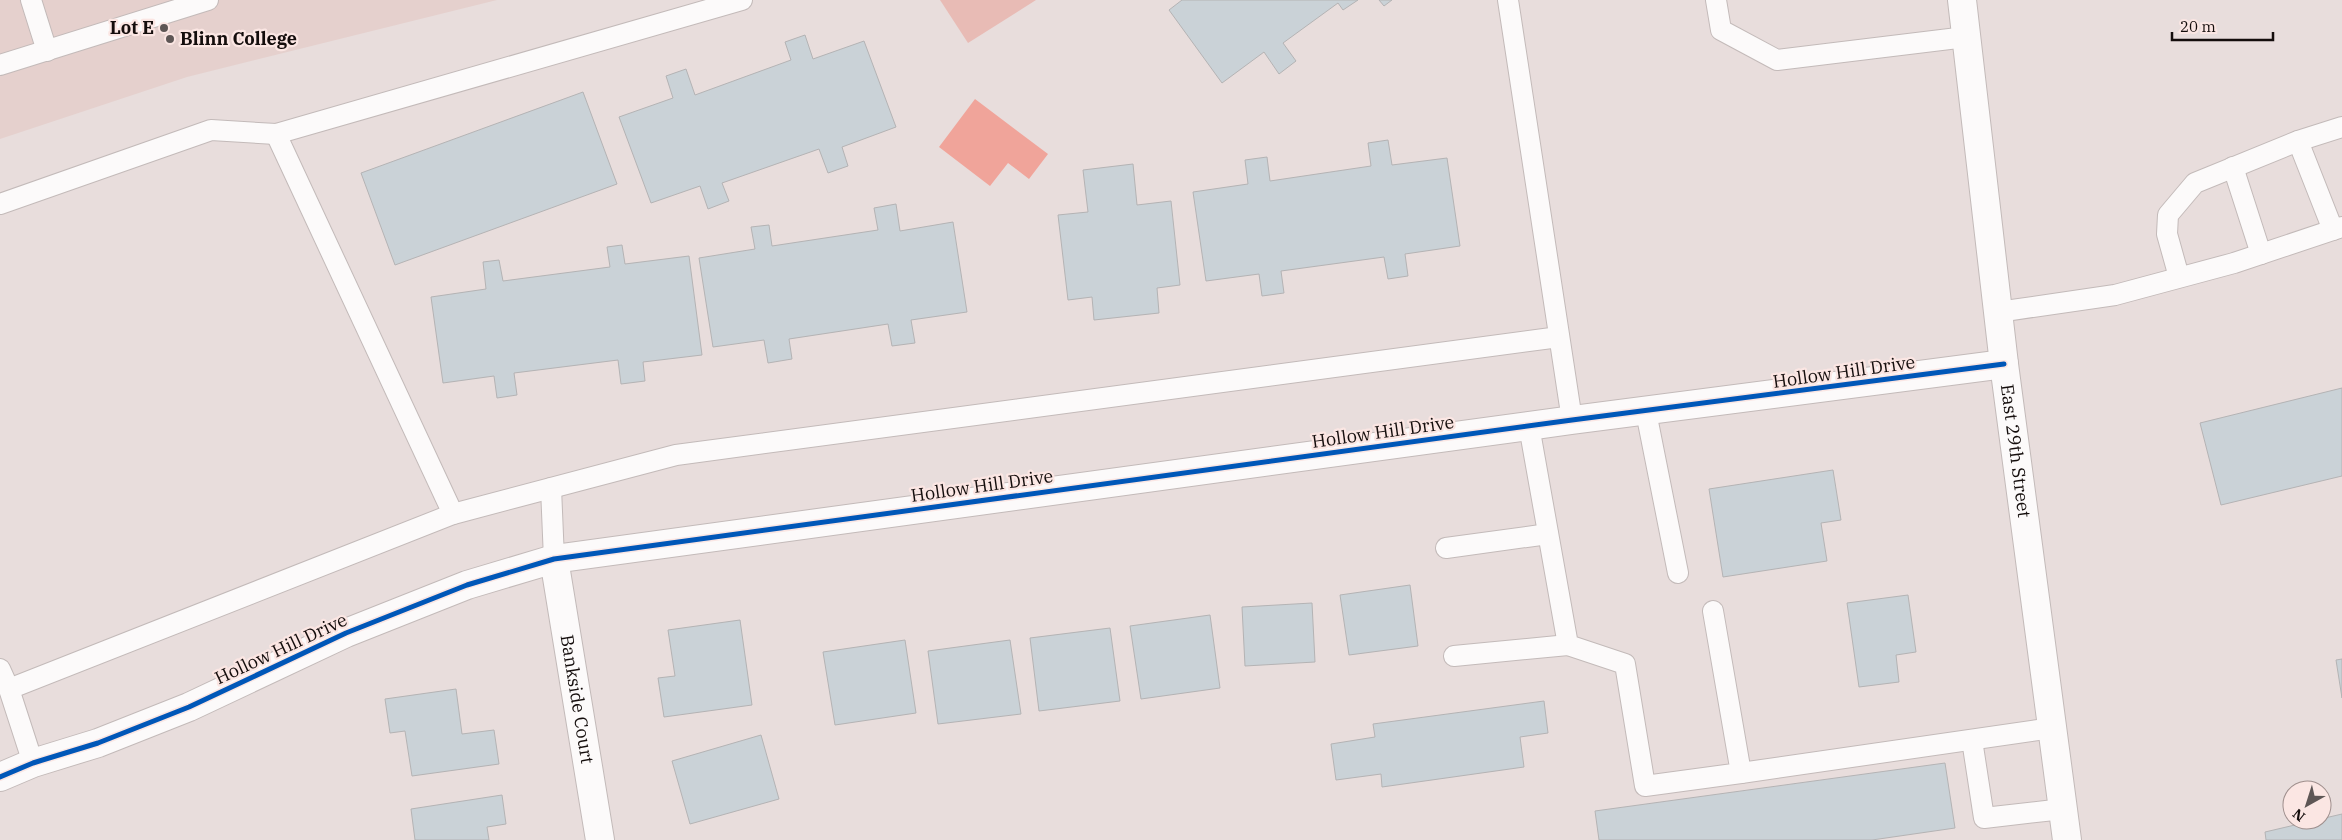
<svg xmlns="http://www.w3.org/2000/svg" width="2342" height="840" font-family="'IBM Plex Serif',serif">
  <rect width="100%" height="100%" fill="#e8dddc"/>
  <polygon fill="#e5d0cd" points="0,0 497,0 187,77 0,139"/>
  <polygon fill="#e8bbb5" points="940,0 1036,0 968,43"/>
  <polygon fill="#f0a49a" points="975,99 1048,154 1029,179 1008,163 990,186 939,147"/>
  <g fill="#cad2d7" stroke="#b4b3b4">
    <polygon points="1182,0 1358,0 1343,10 1338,3 1283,43 1296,61 1279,74 1264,52 1222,83 1169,10"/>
    <polygon points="1379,0 1392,0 1384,6"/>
    <polygon points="805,35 813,59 864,41 896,127 842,147 848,166 828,173 819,149 722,183 729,201 708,209 700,186 651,203 619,117 673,98 666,76 686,69 695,95 791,60 785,42"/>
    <polygon points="583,92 617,184 395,265 361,173"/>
    <polygon points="1388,140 1392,165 1447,158 1460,246 1405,254 1408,276 1388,279 1384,257 1281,271 1284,293 1262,296 1259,274 1206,281 1193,192 1248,184 1245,160 1267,157 1270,181 1371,166 1368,143"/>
    <polygon points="1133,164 1137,205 1171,201 1180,285 1157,288 1159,313 1094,320 1092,297 1068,300 1058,215 1088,212 1083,170"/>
    <polygon points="896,204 900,231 953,222 967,312 911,320 915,343 892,346 888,324 789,339 792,359 768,363 764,340 713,347 699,258 755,249 751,227 769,225 772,246 878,230 874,208"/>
    <polygon points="622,245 625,264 689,256 702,355 643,362 645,381 621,384 618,360 514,373 517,395 497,398 494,376 443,383 431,297 486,289 483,262 499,260 503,281 610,267 607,247"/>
    <polygon points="2342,388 2342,476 2221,505 2200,423"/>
    <polygon points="1833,470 1841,520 1821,523 1827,561 1723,577 1709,489"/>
    <polygon points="1410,585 1418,646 1349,655 1340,595"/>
    <polygon points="1908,595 1916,652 1896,655 1899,682 1859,687 1847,603"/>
    <polygon points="1312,603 1315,662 1245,666 1242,607"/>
    <polygon points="1210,615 1220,688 1141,699 1130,626"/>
    <polygon points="740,620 752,705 664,717 658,678 675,676 668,630"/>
    <polygon points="1110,628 1120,701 1039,711 1030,638"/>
    <polygon points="905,640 916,713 835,725 823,652"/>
    <polygon points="1010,640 1021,714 938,724 928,651"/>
    <polygon points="2342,659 2342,698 2336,660"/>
    <polygon points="456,689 462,734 494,730 499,764 412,776 405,731 390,733 385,699"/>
    <polygon points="1544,701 1548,733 1520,737 1524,767 1382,787 1381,774 1336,780 1331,744 1375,737 1373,724"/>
    <polygon points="761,735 779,799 690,824 672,761"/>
    <polygon points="1945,763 1955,828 1872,840 1599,840 1595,811"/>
    <polygon points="502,795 506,824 487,827 489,840 415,840 411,809"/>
    <polygon points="2342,814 2342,840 2266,840 2265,832"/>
  </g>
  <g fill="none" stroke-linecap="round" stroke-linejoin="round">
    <defs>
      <g id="lane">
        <polyline points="31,0 47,51"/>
        <polyline points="1508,0 1572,420"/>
        <polyline points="1716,0 1721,30 1777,60 1966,37"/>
        <polyline points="0,65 208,0"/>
        <polyline points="276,134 453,514"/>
        <polyline points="2298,141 2333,230"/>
        <polyline points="2233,167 2261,254"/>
        <polyline points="0,204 211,130 276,134 742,0"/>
        <polyline points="2179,277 2167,234 2168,215 2195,183 2298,141 2342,127"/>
        <polyline points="1998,312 2115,295 2234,263 2342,227"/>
        <polyline points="1646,412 1678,573"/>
        <polyline points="1529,426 1568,645 1625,664 1645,786 1741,773 1713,611"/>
        <polyline points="551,488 554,559"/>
        <polyline points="1446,548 1548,534"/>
        <polyline points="1454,656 1568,645"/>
        <polyline points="0,669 9,689 33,763"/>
        <polyline points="9,689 453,514 676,455 1559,337"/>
        <polyline points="1972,740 1984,818 2063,809"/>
        <polyline points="1741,773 2052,728"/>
      </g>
      <g id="street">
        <path id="s1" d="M554 559 600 840"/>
        <polyline points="0,777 33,763 98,743 189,707 346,633 467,585 554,559 1572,420 2004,364"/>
      </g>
      <g id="secondary">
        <path id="s2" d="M1962 0 2004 364 2067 840"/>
      </g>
    </defs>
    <use href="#lane" stroke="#c3bab9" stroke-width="22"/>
    <use href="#street" stroke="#c3bab9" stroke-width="30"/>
    <use href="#secondary" stroke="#c3bab9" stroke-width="30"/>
    <use href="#lane" stroke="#fcfafa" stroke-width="20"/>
    <use href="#street" stroke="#fcfafa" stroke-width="28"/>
    <use href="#secondary" stroke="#fcfafa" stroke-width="28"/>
    <defs>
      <polyline id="cycleway" points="0,777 33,763 98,743 189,707 346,633 467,585 554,559 1572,420 2004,364"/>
    </defs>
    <use href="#cycleway" stroke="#fbe6e3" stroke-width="8"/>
    <use href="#cycleway" stroke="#0057b8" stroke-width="5"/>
  </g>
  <g fill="#5e5655" stroke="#fbe6e3" stroke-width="2">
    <circle cx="164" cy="28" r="5"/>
    <circle cx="170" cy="39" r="5"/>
  </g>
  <g text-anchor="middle" stroke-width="4.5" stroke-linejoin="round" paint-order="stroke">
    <g font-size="18" font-weight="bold" fill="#140d0c" stroke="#fbe6e3" text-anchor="end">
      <text x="154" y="34">Lot E</text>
      <text x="180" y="45" text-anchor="start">Blinn College</text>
    </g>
    <g font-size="18" fill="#140d0c" stroke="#fbe6e3">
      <text transform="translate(1844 372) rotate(-8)" y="6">Hollow Hill Drive</text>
      <text transform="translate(1383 432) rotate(-8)" y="6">Hollow Hill Drive</text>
      <text dy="6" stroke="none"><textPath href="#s2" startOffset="454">East 29th Street</textPath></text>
      <text transform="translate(982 486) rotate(-8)" y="6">Hollow Hill Drive</text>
      <text transform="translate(281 649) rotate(-25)" y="6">Hollow Hill Drive</text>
      <text dy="6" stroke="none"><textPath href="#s1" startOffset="142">Bankside Court</textPath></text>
    </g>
  </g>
  <g transform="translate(2307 805) rotate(219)"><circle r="24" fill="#fbe6e3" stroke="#9f8f8d"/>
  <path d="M0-4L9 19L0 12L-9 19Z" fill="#5e5655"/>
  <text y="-8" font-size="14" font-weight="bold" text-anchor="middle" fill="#140d0c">N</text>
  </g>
  <path d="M2172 32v8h101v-8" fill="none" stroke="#140d0c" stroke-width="2.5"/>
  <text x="2180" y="32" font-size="15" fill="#140d0c" stroke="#fbe6e3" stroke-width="4" paint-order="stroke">20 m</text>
</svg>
